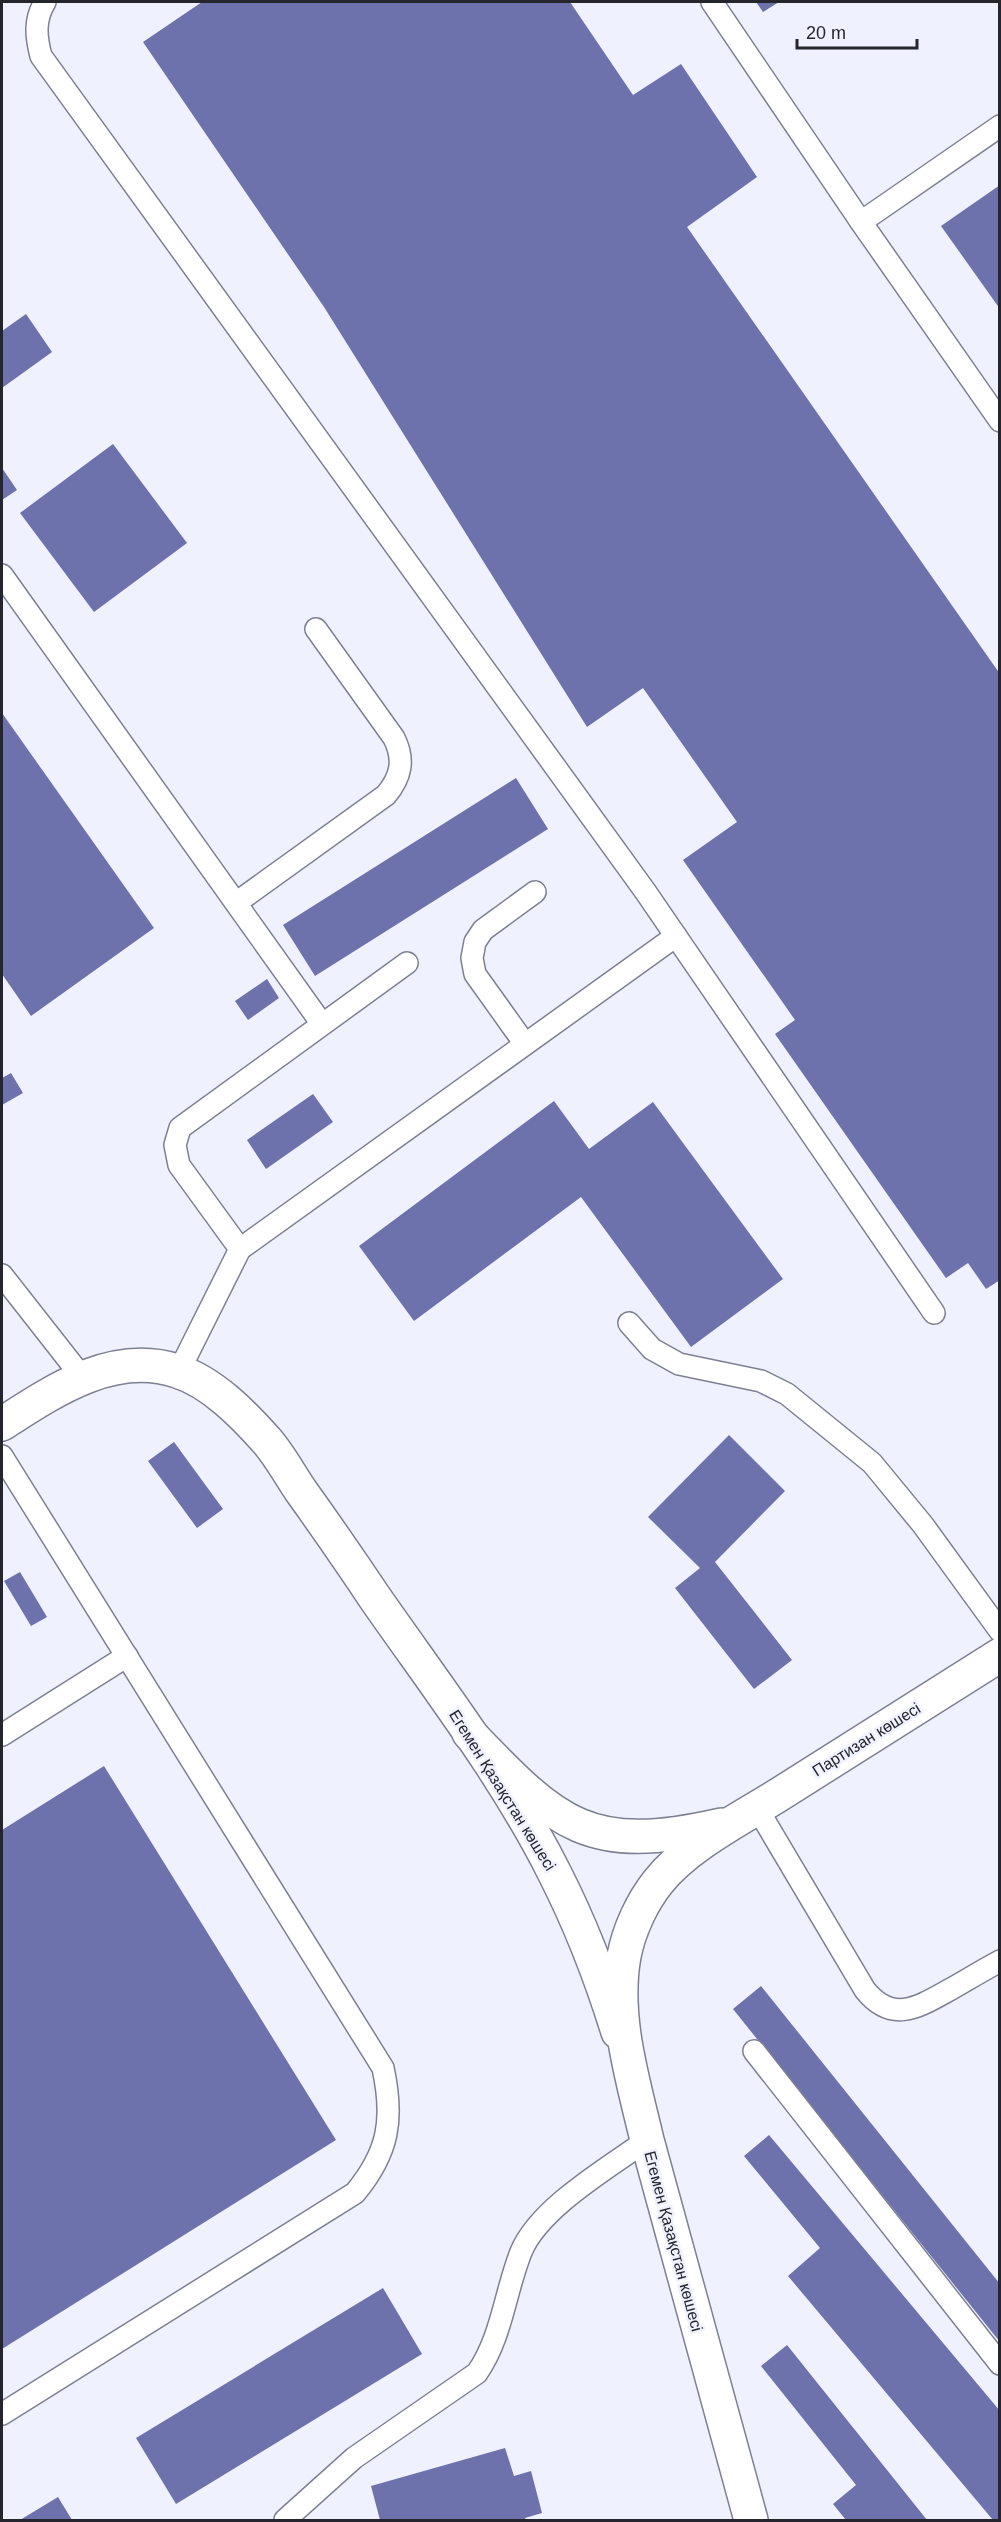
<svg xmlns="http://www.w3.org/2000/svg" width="1001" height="2522" font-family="Helvetica,sans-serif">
  <rect width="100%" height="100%" fill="#f0f1fe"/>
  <g fill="#6d71ac">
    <polygon points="202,2 570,2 633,95 681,64 757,177 687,227 1000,674 1000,1280 986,1289 968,1263 946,1278 775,1034 795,1020 683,860 737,822 643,688 587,727 324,307 143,42"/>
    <polygon points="756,2 779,2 763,12"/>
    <polygon points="1000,185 1000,309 941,226"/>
    <polygon points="26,314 52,352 2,388 2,331"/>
    <polygon points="113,444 187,543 94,612 20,513"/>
    <polygon points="2,468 17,490 2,500"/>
    <polygon points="2,713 154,928 31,1016 2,974"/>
    <polygon points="516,778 548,829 315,976 283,925"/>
    <polygon points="267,979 279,998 248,1020 235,1001"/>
    <polygon points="11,1073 23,1093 2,1105 2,1078"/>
    <polygon points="313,1094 333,1122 266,1169 247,1140"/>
    <polygon points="554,1101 589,1149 653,1102 783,1279 691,1347 581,1197 414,1321 359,1246"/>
    <polygon points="729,1435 785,1491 715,1562 792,1660 754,1689 675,1588 700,1568 648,1517"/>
    <polygon points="174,1442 223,1509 197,1528 148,1461"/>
    <polygon points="20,1572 47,1617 31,1626 4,1581"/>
    <polygon points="104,1766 336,2140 2,2349 2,1830"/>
    <polygon points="761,1986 1000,2284 1000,2342 733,2009"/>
    <polygon points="769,2135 1000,2411 1000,2520 993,2520 788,2276 820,2248 744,2156"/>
    <polygon points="383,2288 422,2354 176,2504 136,2438"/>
    <polygon points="787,2345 927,2520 846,2520 833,2504 856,2485 761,2366"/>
    <polygon points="505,2448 514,2476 531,2471 542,2513 525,2518 526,2520 380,2520 371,2486"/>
    <polygon points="58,2497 72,2520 20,2520"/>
  </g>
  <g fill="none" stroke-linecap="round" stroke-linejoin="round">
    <defs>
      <g id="lane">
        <path d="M45 2C34 20 36 37 41 56L645 891 934 1313"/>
        <polyline points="712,2 861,222 1000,421"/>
        <polyline points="861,222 1000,126"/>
        <polyline points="2,575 322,1024"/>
        <path d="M236 903 386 795C401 777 405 760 394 738L316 629"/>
        <polyline points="525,1044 475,974 472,958 475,942 483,930 535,892"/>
        <polyline points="240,1249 179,1165 175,1145 180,1128 407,963"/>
        <polyline points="2,1275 82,1377"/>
        <polyline points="629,1323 652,1349 679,1364 761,1381 787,1394 872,1463 923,1525 1000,1631"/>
        <polyline points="179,1371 240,1249 676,936"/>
        <path d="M2 1456 383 2068C394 2119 389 2152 355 2193L2 2414"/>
        <polyline points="2,1735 127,1656"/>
        <path d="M757 1808 865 1990C893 2025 920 2006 951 1989 967 1980 983 1970 1000 1961"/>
        <polyline points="754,2051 1000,2364"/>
        <path d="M285 2520 354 2458 477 2373C502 2337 505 2292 521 2252 539 2208 608 2168 647 2140"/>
      </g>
      <path id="street" d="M2 1424C53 1391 113 1350 177 1371 212 1382 244 1415 267 1441 280 1456 290 1475 301 1491 326 1526 351 1562 375 1598 437 1687 506 1776 555 1874 581 1925 601 1977 618 2032"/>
      <g id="secondary">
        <path d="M469 1733C558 1826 589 1855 721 1825"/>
        <path d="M751 2520 647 2140C633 2080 613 2017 624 1956 629 1930 642 1902 658 1882 686 1846 742 1818 780 1794 853 1748 926 1701 1000 1655"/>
      </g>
    </defs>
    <use href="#lane" stroke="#7d8093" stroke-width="24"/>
    <use href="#street" stroke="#7d8093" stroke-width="36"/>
    <use href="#secondary" stroke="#7d8093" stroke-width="36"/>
    <use href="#lane" stroke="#fff" stroke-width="21"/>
    <use href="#street" stroke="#fff" stroke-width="33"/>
    <use href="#secondary" stroke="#fff" stroke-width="33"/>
  </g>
  <g text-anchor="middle" stroke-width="5" stroke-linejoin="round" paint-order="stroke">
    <g font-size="16" fill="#24252d" stroke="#f0f1fe">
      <text transform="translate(866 1739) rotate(-32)" y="6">Партизан көшесі</text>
      <text transform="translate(503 1790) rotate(58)" y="6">Егемен Қазақстан көшесі</text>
      <text transform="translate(674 2241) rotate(75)" y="6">Егемен Қазақстан көшесі</text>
    </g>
  </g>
  <rect width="1001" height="2522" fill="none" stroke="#24252d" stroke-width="6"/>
  <path d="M797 39v9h120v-9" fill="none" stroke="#24252d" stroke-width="3"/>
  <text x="806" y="39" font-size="18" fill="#24252d" stroke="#f0f1fe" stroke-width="4.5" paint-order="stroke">20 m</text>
</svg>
